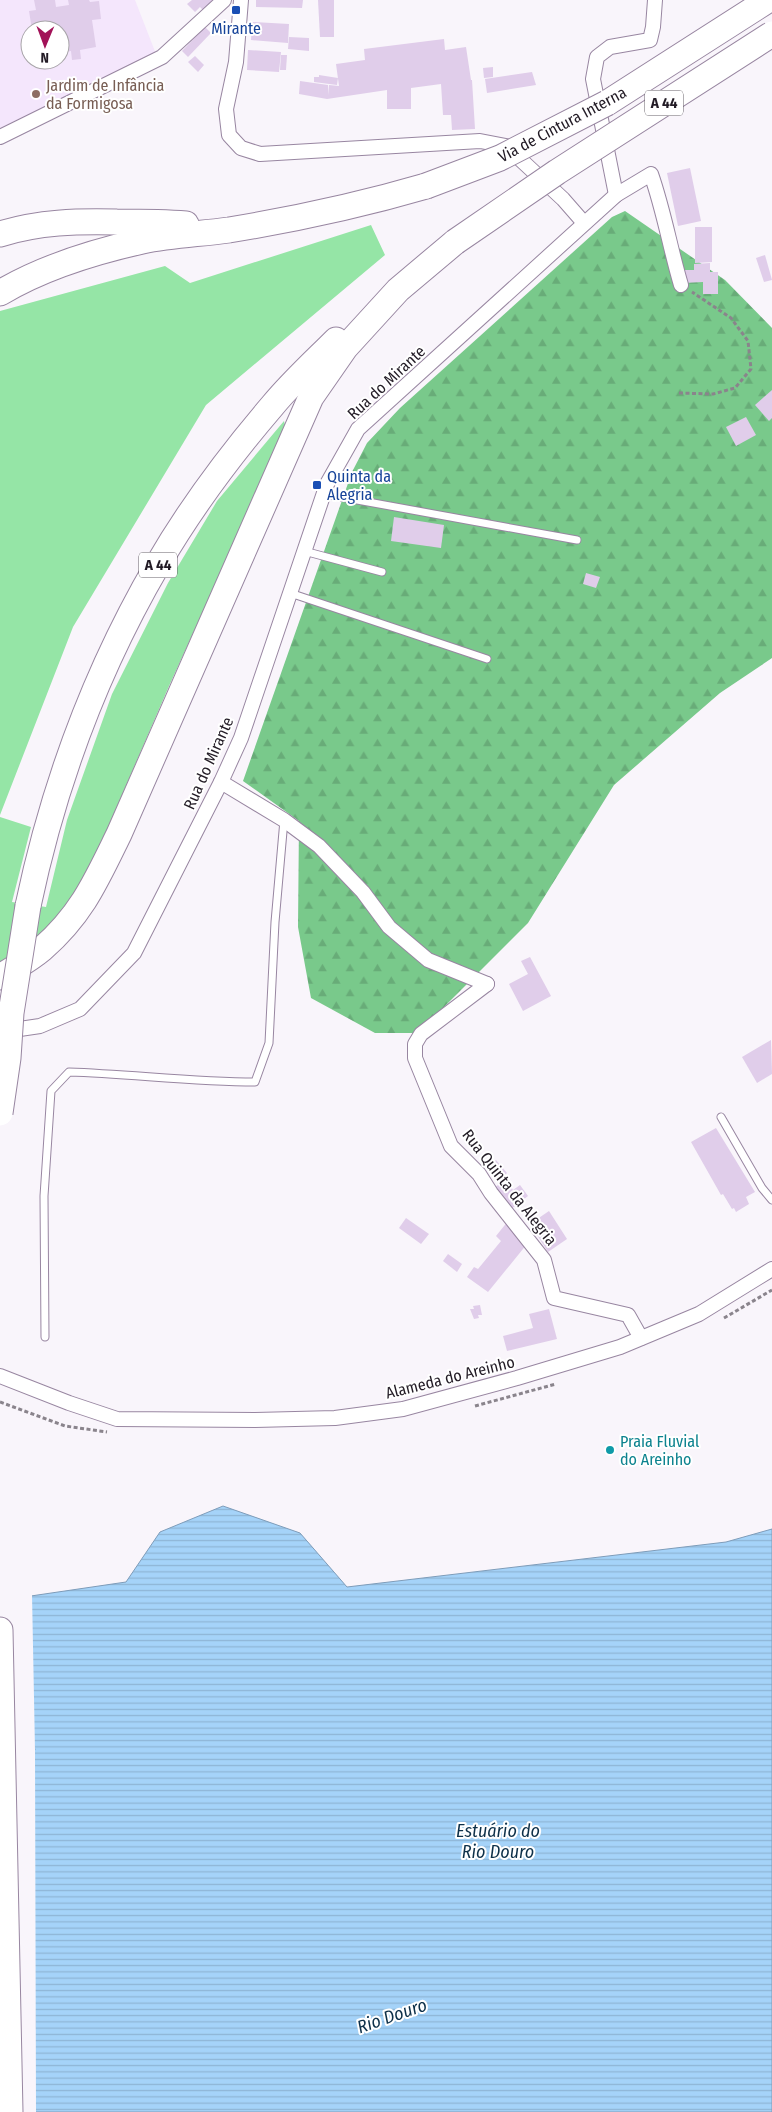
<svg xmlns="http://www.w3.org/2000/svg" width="772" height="2112" font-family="'Fira Sans Condensed',sans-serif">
  <defs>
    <pattern id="forest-firs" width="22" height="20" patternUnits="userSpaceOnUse" patternTransform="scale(1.25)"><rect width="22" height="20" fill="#79c98b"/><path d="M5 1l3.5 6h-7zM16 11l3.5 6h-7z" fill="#68ac78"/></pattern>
    <pattern id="water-rules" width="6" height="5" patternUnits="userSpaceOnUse" patternTransform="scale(1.25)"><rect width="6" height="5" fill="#a5d3f9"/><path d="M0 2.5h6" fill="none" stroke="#8eb5d5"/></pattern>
  </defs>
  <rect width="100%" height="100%" fill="#f9f5fb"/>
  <path fill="#f4e6fc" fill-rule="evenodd" d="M0 0H135L156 54 0 128ZM30 30H60V60H30Z"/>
  <g fill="#95e5a6">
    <polygon points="371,225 385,255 206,405 73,627 0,815 0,311 165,266 190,283"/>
    <polygon points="284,421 286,429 169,686 88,874 55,921 41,937 0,968 0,817 31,827 12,902 46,907 67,820 112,694 168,583 217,501"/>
  </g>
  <polygon fill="url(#forest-firs)" points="625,211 725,280 772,328 772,658 720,693 614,785 528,923 418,1033 375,1033 311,998 298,927 299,821 243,781 352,472 367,443 400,408 612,217"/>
  <polygon fill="url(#water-rules)" stroke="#7e9cb9" points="223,1506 300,1533 347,1587 726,1542 772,1529 772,2112 0,2112 29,2036 35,2029 29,1757 35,1750 0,1593 24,1597 126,1582 160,1532"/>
  <polygon fill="#f9f5fb" points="0,1590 24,1595 32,1594 35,1750 36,2112 0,2112 0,2034 28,2033 32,2028 32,2022 27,2017 0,2018 0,1755 28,1755 32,1750 32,1743 27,1739 0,1739"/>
  <g fill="#e0cdea">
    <polygon points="34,0 55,0 56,7 69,5 68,0 89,0 90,2 99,1 101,19 92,20 96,47 80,50 81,59 72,60 71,51 60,53 60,30 32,30 29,11 36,10"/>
    <polygon points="192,0 218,0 206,13 200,7 195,12 187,4"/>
    <polygon points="256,0 303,0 302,8 256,7"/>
    <polygon points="318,0 334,0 334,37 320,37"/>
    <polygon points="252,22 289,24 288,43 251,40"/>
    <polygon points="205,27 211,33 188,57 182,51"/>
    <polygon points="289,37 309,38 309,51 288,49"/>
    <polygon points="444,39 445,50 466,47 471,80 472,80 475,129 452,130 451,115 443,115 441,84 411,88 411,109 387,109 387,90 327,99 299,94 300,81 328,85 328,95 329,85 339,86 336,64 365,60 364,49"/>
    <polygon points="248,50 281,52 279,72 247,70"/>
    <polygon points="281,55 287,55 286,70 280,70"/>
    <polygon points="195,56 204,65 198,72 188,62"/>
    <polygon points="493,67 493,77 484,78 483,68"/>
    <polygon points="532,72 536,85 487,93 485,79"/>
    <polygon points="319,75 338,78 337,85 314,82 314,77 319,77"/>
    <polygon points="690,168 701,221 678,226 667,173"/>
    <polygon points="695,227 712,227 712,262 695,263"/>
    <polygon points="765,255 772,280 764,282 756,258"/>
    <polygon points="710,263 710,272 718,272 718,294 703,294 703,282 684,283 683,270 694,270 694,264"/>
    <polygon points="772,390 772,418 769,421 755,405"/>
    <polygon points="746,417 756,435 736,446 726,427"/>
    <polygon points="394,517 444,525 441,548 391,541"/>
    <polygon points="586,573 600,577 596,588 583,584"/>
    <polygon points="530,957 551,996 523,1011 509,984 528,974 521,961"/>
    <polygon points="771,1040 772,1074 757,1083 742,1057"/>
    <polygon points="716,1128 755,1192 746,1197 749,1204 736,1212 734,1208 732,1209 723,1194 721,1195 691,1142"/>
    <polygon points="496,1160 507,1173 498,1181 487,1168"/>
    <polygon points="506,1179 513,1190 520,1185 528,1196 510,1210 494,1188"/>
    <polygon points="549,1211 567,1239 548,1252 530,1224"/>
    <polygon points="406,1218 429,1234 421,1244 399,1228"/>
    <polygon points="508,1221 527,1244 488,1292 467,1277 474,1267 478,1269 501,1241 496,1236"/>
    <polygon points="448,1254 462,1264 457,1272 443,1261"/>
    <polygon points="480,1305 482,1315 478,1315 479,1318 474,1319 470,1309 474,1309 473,1306"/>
    <polygon points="549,1309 557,1339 507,1351 503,1336 533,1328 529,1314"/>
  </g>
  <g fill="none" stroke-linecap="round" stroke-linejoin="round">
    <defs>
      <g id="service">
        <polyline points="324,494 577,540"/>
        <polyline points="304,551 382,572"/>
        <polyline points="290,593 487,659"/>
        <polyline points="721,1117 762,1188 772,1200"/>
        <path d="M45 1337 44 1196 51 1091 69 1072C131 1074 193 1082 255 1082L269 1043 275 922 284 820"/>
      </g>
      <g id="minor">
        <polyline points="241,0 236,62 226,109 229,135 241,148 260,154 480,141 506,146 563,199 584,223"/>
        <polyline points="0,137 162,57 224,0"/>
        <polyline points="616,195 593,79 597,57 610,47 650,40 653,27 655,0"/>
        <polyline points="221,782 284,820 319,846 363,892 389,927 428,960 487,984"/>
        <polyline points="487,984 421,1034 415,1044 415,1058 451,1146 479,1174 491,1193 544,1260 554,1298 628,1315 641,1338"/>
        <path d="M6 1031 40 1026 80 1009 134 953 221 782 241 738 327 484 358 429 616 195 651 174C664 211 670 248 681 285"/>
        <polyline points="0,1376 69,1403 117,1419 255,1420 335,1418 403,1409 517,1378 620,1347 699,1314 772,1269"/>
      </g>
      <g id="motorway">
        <polyline points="607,103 768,0"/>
        <path d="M0 234C39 222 77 221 117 222 140 222 163 222 186 224"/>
        <path d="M0 293C43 267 93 252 142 241 171 235 200 234 229 230 296 219 361 205 426 186"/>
        <path d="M28 906C53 787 96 670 158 564 190 509 231 454 273 405 292 382 315 361 336 340"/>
        <path d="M0 977C14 968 29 960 42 949 82 914 96 881 119 834L311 397 345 348 398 290 455 242"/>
        <polyline points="0,1630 10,2112"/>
      </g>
    </defs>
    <use href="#service" stroke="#9886a1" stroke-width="9"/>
    <use href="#minor" stroke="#9886a1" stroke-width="16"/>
    <use href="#motorway" stroke="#9886a1" stroke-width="27"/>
    <g stroke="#8a848c" stroke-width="3" stroke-dasharray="4 2.5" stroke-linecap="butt">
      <polyline points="679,393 713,394 735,388 751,369 748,341 731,318 692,292"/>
      <polyline points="724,1318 772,1290"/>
      <polyline points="0,1402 65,1426 107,1432"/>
      <polyline points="475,1406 556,1384"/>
    </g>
    <use href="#service" stroke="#fff" stroke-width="7"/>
    <use href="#minor" stroke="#fff" stroke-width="14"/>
    <use href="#motorway" stroke="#fff" stroke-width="25"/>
    <defs>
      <g id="motorway-bridge">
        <polyline points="426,186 500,158 607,103"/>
        <polyline points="455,242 557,172 772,34"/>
        <polyline points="0,1113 8,1058 11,1013 28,906"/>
      </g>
    </defs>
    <use href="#motorway-bridge" stroke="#9886a1" stroke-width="27" stroke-linecap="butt"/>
    <use href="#motorway-bridge" stroke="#fff" stroke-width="25"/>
  </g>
  <g fill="#1a4fb4" stroke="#fff" stroke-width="2">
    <rect x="231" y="5" width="10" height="10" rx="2.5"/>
    <rect x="312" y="480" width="10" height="10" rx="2.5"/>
  </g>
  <circle fill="#8d6e63" stroke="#fff" stroke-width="2" cx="36" cy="94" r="5"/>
  <circle fill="#0f9aa8" stroke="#fff" stroke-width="2" cx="610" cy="1450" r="5"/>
  <g text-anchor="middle" stroke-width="4" stroke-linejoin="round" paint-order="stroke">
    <g fill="#fff" stroke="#645f66" stroke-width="1">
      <rect x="645" y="90.5" width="38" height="25" rx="4"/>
      <rect x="139" y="552.5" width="38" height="25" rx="4"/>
    </g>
    <g font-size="15" font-weight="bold" fill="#221b25">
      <text x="664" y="108">A 44</text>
      <text x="158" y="570">A 44</text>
    </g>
    <g font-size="16" fill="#164399" stroke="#fff">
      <text x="236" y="34">Mirante</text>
      <text x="327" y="482" text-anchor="start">Quinta da<tspan x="327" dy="18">Alegria</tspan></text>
    </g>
    <g font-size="16" fill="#785e54" stroke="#fff" text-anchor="start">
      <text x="46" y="91">Jardim de Infância<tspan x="46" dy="18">da Formigosa</tspan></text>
    </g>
    <g font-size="16" fill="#221b25" stroke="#fff">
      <text transform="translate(562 124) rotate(-28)" y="6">Via de Cintura Interna</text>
      <text transform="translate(386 382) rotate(-43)" y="6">Rua do Mirante</text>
      <text transform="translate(208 763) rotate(-66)" y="6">Rua do Mirante</text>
      <text transform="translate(510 1187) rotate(52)" y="6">Rua Quinta da Alegria</text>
      <text transform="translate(450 1377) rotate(-14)" y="6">Alameda do Areinho</text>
    </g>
    <g font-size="16" fill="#0d838f" stroke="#fff" text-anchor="start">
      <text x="620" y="1447">Praia Fluvial<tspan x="620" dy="18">do Areinho</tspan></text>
    </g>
    <g font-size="18" font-style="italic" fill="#0d3049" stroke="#fff">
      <text x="498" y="1837">Estuário do<tspan x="498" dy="21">Rio Douro</tspan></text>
      <text transform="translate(392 2016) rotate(-19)" y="6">Rio Douro</text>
    </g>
  </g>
  <g transform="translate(45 45) rotate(181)"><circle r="24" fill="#ffffff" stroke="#a7a4a8"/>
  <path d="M0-4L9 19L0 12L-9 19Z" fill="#a21258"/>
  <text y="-8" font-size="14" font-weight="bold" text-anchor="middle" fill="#221b25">N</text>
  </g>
</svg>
